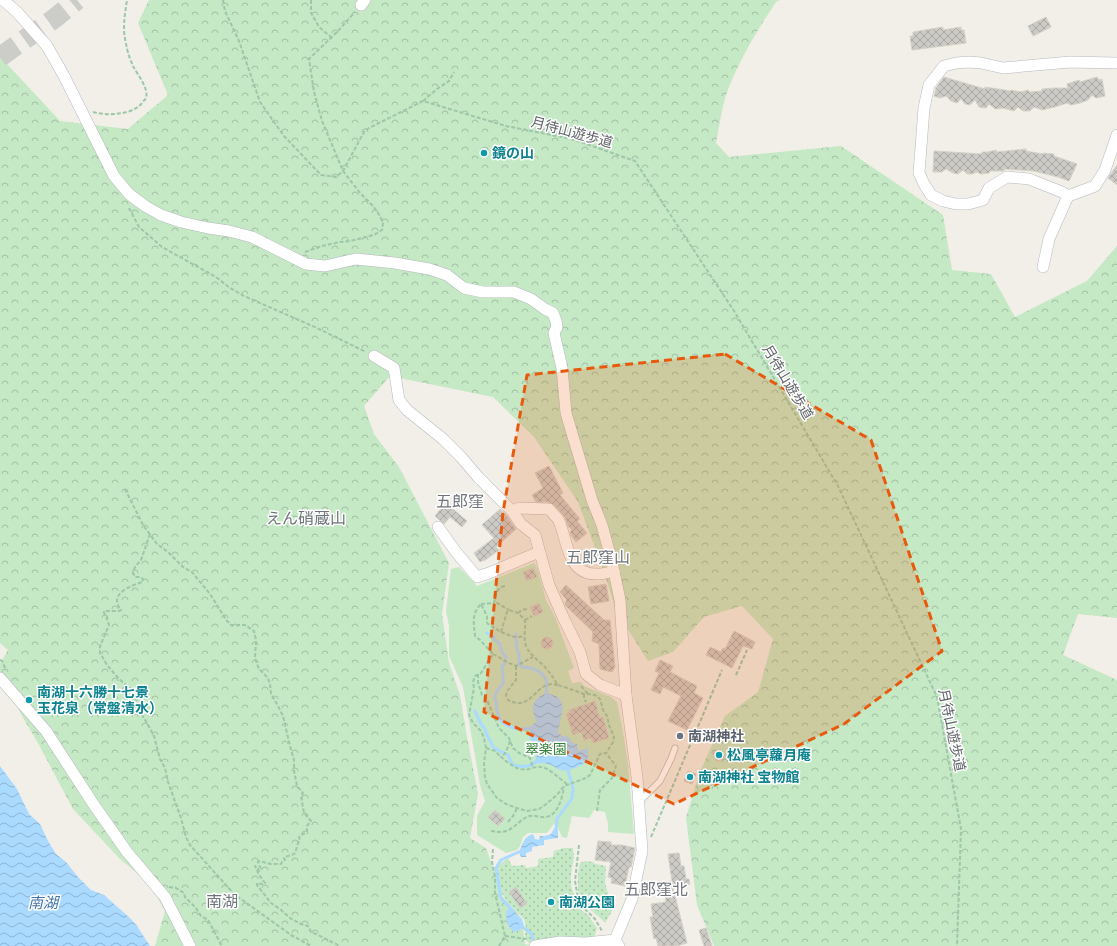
<svg xmlns="http://www.w3.org/2000/svg" width="1117" height="946" font-family="'Archivo Narrow','Noto Sans JP',sans-serif">
  <defs>
    <pattern id="grass-dots" width="8" height="8" patternUnits="userSpaceOnUse"><rect width="8" height="8" fill="#c5e8c5"/><path d="M2 2h.1M6 6h.1" fill="none" stroke="#a3c0a4" stroke-width="1.8" stroke-linecap="round"/></pattern>
    <pattern id="forest-crowns" width="20" height="18" patternUnits="userSpaceOnUse"><rect width="20" height="18" fill="#c5e8c5"/><path d="M2 6a3 3 0 1 1 6 0M12 15a3 3 0 1 1 6 0" fill="none" stroke="#a3c0a4"/></pattern>
    <pattern id="water-waves" width="16" height="10" patternUnits="userSpaceOnUse"><rect width="16" height="10" fill="#aadaff"/><path d="M0 5q4-4 8 0t8 0" fill="none" stroke="#8eb4d2"/></pattern>
    <pattern id="building-cross-hatch" width="8" height="8" patternUnits="userSpaceOnUse"><rect width="8" height="8" fill="#cccac5"/><path d="M0 0l8 8M0 8l8-8" fill="none" stroke="#a9a8a4"/></pattern>
  </defs>
  <rect width="100%" height="100%" fill="#f1efe8"/>
  <g fill="url(#grass-dots)">
    <polygon points="564,848 573,848 574,858 571,873 571,885 574,895 580,909 588,915 597,928 594,939 543,940 528,943 525,936 526,927 524,919 509,904 502,894 497,873 498,866 508,858 512,866 525,865 526,868 538,866 538,859 553,857 554,851"/>
    <path d="M585 861 593 862 595 864 606 866 605 883 612 906V911L605 923C600 917 594 913 588 908 575 898 577 878 580 863Z"/>
  </g>
  <path fill="url(#forest-crowns)" d="M149 0H780L776 2C756 32 737 63 725 98 721 112 719 128 716 143L729 157 841 146 943 215 952 270 991 274 1015 317 1087 281 1117 246V618L1078 614 1063 655 1117 680V946H714L697 905 686 818 699 774 725 716 758 692 773 639 742 606 704 617 673 652 648 661 616 611 604 572 578 502 534 437 493 397 390 376 364 406 374 434 399 467 449 563 442 614 449 663 460 695 466 731 478 794 470 838 486 848 494 870 502 896 522 919 525 944 532 946H155L165 911 150 884 119 858 73 809 38 743 22 716 0 672V664L8 650 0 643V52L7 64 60 121 128 129 168 95 138 23Z"/>
  <polygon fill="#c5e8c5" points="534,563 537,567 546,600 555,617 574,668 568,671 572,683 581,682 584,686 611,697 617,702 622,726 628,764 634,834 608,832 608,824 605,812 594,810 589,818 572,816 567,838 562,837 556,823 553,825 547,833 528,833 523,837 520,846 517,850 506,853 477,835 477,816 485,801 480,785 463,687 449,656 449,626 446,611 451,569 459,567 477,586"/>
  <g fill="url(#water-waves)">
    <path d="M546 693 556 696 560 699 563 707 558 732 562 736 569 737 572 743 577 744 578 751 588 748V755L587 762C581 765 568 773 561 770 558 770 557 768 555 767 548 763 541 762 534 764L538 752 536 746 529 738 530 732 529 728 536 722C536 718 533 714 533 710 532 701 539 696 546 693Z"/>
    <polygon points="0,766 17,789 29,814 40,824 48,841 56,854 66,862 78,877 91,890 104,895 130,918 137,926 150,946 0,946"/>
    <path d="M555 827 558 830V838L544 840V845L532 847V851L526 853V857H521L519 852C523 844 523 837 533 834L535 839 539 840 540 836H545L551 834Z"/>
    <path d="M511 909 521 918 524 925 520 930 514 932C507 926 505 919 507 910Z"/>
  </g>
  <g fill="none" stroke-linecap="round" stroke-linejoin="round">
    <g stroke="#aadaff" stroke-width="3">
      <path d="M487 633 494 637V639L500 644 502 652 506 657 504 665 502 667C502 671 504 680 503 683 501 687 496 691 495 696 495 697 495 700 496 702 497 713 498 723 511 727 516 729 523 730 529 728L531 729"/>
      <path d="M516 634 517 650 519 654V664L522 667C531 667 543 671 546 680 548 684 546 692 546 697"/>
      <path d="M475 711 481 724 485 729 486 733 494 748 508 755 512 764C521 768 529 768 537 761"/>
      <polyline points="556,831 557,819 572,798 573,788 567,767"/>
      <polyline points="513,911 501,898 496,868 501,860 521,851"/>
      <polyline points="520,925 532,934 533,939"/>
    </g>
  </g>
  <g fill="url(#building-cross-hatch)" stroke="#d6d1c6">
    <polygon points="1046,17 1051,27 1033,36 1028,26"/>
    <polygon points="943,27 943,30 961,27 961,30 964,30 966,43 912,50 910,36 913,36 913,32"/>
    <polygon points="944,77 985,89 985,87 1011,91 1011,90 1021,92 1028,90 1029,92 1042,91 1042,89 1054,88 1068,88 1067,84 1079,80 1080,82 1097,77 1099,80 1102,79 1105,96 1096,98 1092,95 1088,100 1080,103 1071,105 1067,103 1055,107 1046,109 1042,110 1034,107 1030,111 1023,111 1018,107 1014,111 1003,108 996,109 994,108 989,104 986,108 979,107 975,100 970,105 965,104 961,99 957,103 951,101 946,96 940,98 934,96 936,88"/>
    <polygon points="1026,149 1026,151 1043,154 1043,153 1054,154 1054,156 1077,164 1069,181 1058,177 1034,171 1004,169 1004,171 990,171 989,173 981,174 977,172 972,174 967,174 963,170 958,174 953,173 946,169 942,172 933,172 934,151 982,154 982,152 988,152 996,150 997,152"/>
    <polygon points="1117,165 1117,185 1108,178"/>
    <polygon points="549,466 563,493 560,495 580,519 577,521 587,533 576,542 571,535 570,532 572,530 568,526 565,517 554,505 548,502 536,502 532,495 543,488 535,473"/>
    <polygon points="446,503 467,521 462,527 450,517 444,524 435,516"/>
    <polygon points="500,509 507,516 516,529 496,547 499,550 484,561 484,560 480,562 474,553 494,538 482,525"/>
    <polygon points="533,568 537,577 526,581 523,572"/>
    <polygon points="606,584 609,601 591,604 588,587"/>
    <polygon points="566,585 604,620 610,620 615,667 612,672 600,669 599,644 592,641 593,632 566,606 565,603 567,600 560,592"/>
    <polygon points="539,603 543,612 534,616 530,607"/>
    <polygon points="734,631 755,642 752,649 743,646 732,668 706,655 710,647 721,652 723,648 725,649"/>
    <circle cx="547" cy="643" r="6"/>
    <polygon points="660,660 673,666 670,672 697,686 694,693 703,698 687,730 668,721 681,696 663,687 660,694 651,690 659,673 655,671"/>
    <polygon points="595,701 600,718 603,717 609,738 593,743 591,738 584,740 581,732 573,735 566,714 570,712 569,710"/>
    <polygon points="720,749 725,757 717,762 712,753"/>
    <polygon points="688,771 696,774 692,784 684,781"/>
    <polygon points="495,810 505,819 498,826 488,817"/>
    <polygon points="598,841 611,842 611,845 622,845 635,848 631,867 629,867 625,886 611,883 612,878 608,877 611,862 595,860"/>
    <polygon points="679,853 681,866 684,866 686,879 689,879 690,884 673,888 687,943 676,946 658,946 656,938 654,939 650,917 653,917 651,904 666,902 663,882 672,881 668,854"/>
    <polygon points="516,887 527,904 520,908 509,892"/>
    <polygon points="706,928 712,946 704,946 699,930"/>
  </g>
  <g fill="none" stroke-linecap="round" stroke-linejoin="round">
    <polyline stroke="#ccccc8" stroke-width="20" stroke-dasharray="20 10" stroke-linecap="butt" points="0,57 55,18 77,0"/>
    <defs>
      <polyline id="lane" points="639,802 660,781 671,759 675,748"/>
      <g id="street">
        <polyline points="3,0 17,12 47,46 64,76 114,176 129,194 145,206 161,215 181,222 208,228 229,231 252,237 306,264 325,266 356,259 395,263 429,269 447,275 464,288 483,292 514,292 531,299 545,309 553,313 556,321 557,327 554,333 562,368 566,413 592,500 602,525 612,562 620,600 626,695 637,777 642,851 632,899 615,940"/>
        <polyline points="361,5 365,0"/>
        <polyline points="1068,196 1062,192 1029,179 1007,177 989,188 983,200 968,204 956,204 943,201 931,195 924,184 919,173 924,108 929,85 944,66 956,63 969,62 981,63 1003,68 1070,62 1117,63"/>
        <polyline points="1043,267 1049,239 1068,196 1095,186 1105,170 1117,135"/>
        <polyline points="374,356 394,368 399,400 407,410 443,439 461,457 478,477 512,511 521,524 535,535 549,585 563,617 580,652 586,674 600,685 626,695"/>
        <path d="M512 511 520 508 549 509C552 513 557 517 559 521 568 542 567 576 599 574 604 574 609 572 614 571"/>
        <polyline points="438,527 456,552 477,577 489,573 539,552"/>
        <polyline points="0,678 46,731 94,805 127,852 165,897 190,946"/>
        <polyline points="535,946 560,942 585,943 615,940 619,946"/>
      </g>
    </defs>
    <use href="#lane" stroke="#b5b8bc" stroke-width="7"/>
    <use href="#street" stroke="#b5b8bc" stroke-width="12"/>
    <g stroke="#9cc7a9" stroke-width="2" stroke-dasharray="4 2" stroke-linecap="butt">
      <polyline points="223,0 225,11 239,41 260,102 284,136 321,175 336,177 343,171 365,130 423,101 506,126 572,139 635,161 734,311 838,486 937,697 961,829 957,946"/>
      <polyline points="311,0 311,13 319,27 332,38"/>
      <polyline points="423,101 437,89 449,81 454,72"/>
      <path d="M93 112C105 115 118 115 130 111 135 109 139 107 142 103 143 101 145 100 146 98 149 88 137 74 133 66 130 59 127 51 126 43 122 29 125 14 127 0"/>
      <polyline points="129,208 139,227 162,247 216,277 230,288 244,296 317,328 366,352"/>
      <polyline points="305,252 322,246 340,242 350,241 374,235 382,230 383,223 380,216 373,206 360,193 343,171 322,121 314,92 309,59 337,32 355,12"/>
      <path d="M125 489 143 525 157 544 168 552 183 567 192 572 210 594 227 621 231 625H245L254 631 256 640 255 658 259 669 268 678 270 684 271 694 277 704 283 716 290 746 294 760V771L297 786 303 793 301 796 304 813 311 821 307 826V832L301 835 299 837 300 840C297 843 297 850 294 854L285 857 284 858 285 860 282 862 281 864H271L259 861 258 862 261 869 259 871 257 867 255 866 259 875 265 883 264 884H261L257 883V885L271 903 280 909 290 918 301 924 308 926 311 932 316 934 340 946"/>
      <path d="M150 534 141 560 135 567 133 573 135 577H140L143 579 142 582C130 586 108 594 121 610L119 611H104V613L106 616 109 625 100 646V653L107 665 119 679 130 688 136 699 142 715 147 723 154 736 160 759 165 768 168 782 181 818 186 837 190 845 234 894 291 935 311 946"/>
      <path d="M505 586C497 587 495 596 494 603H497L509 610"/>
      <polyline points="481,604 494,603"/>
      <polyline points="518,613 522,610 527,609"/>
      <polyline points="525,620 532,616"/>
      <path d="M501 632C509 635 516 639 524 636"/>
      <polyline points="493,654 509,663 516,666 533,657"/>
      <polyline points="0,660 2,661 6,670"/>
      <path d="M516 666V680L508 690 506 695 508 700C531 712 534 685 552 684 554 684 556 685 558 685 554 679 550 673 545 667 538 660 530 655 526 646 523 637 526 629 525 620L518 613 509 610 507 612 501 632 488 624 487 622V616L481 604C471 614 474 624 475 636L480 640 493 654 481 673 475 676 473 682 474 688 469 715 473 723 481 731 484 738 486 748 484 763 485 777 487 784 497 798 506 804 517 808 527 811 539 809 545 805 557 795 564 786 586 778 590 775 600 754 606 753 613 742 614 737 609 725 607 716 603 710 600 699 595 695 588 694H584L570 689 558 685"/>
      <polyline points="478,674 478,682 482,695 487,700 499,728 509,738 513,748 519,753 530,758 533,768"/>
      <polyline points="736,675 747,650"/>
      <polyline points="581,686 588,694"/>
      <polyline points="584,694 584,698 586,702"/>
      <path d="M510 741C508 747 506 754 501 757 509 763 518 772 529 769 532 768 537 766 541 767 548 767 561 780 567 784"/>
      <polyline points="486,748 495,751 501,757"/>
      <polyline points="597,811 600,790 612,778 616,766 606,753"/>
      <polyline points="508,822 513,816 517,808"/>
      <path d="M491 831C494 831 497 832 500 832 512 832 518 821 527 817 532 814 537 817 542 817 557 819 562 799 564 787"/>
      <polyline points="651,837 722,670"/>
      <polyline points="579,845 575,881 577,893 583,907 595,919 602,931"/>
      <polyline points="493,849 492,862 495,877 495,893 505,936 499,946"/>
      <polyline points="169,887 176,888 184,893 185,897 196,908 201,916 208,920 222,946"/>
      <polyline points="505,936 527,939"/>
    </g>
    <use href="#lane" stroke="#fff" stroke-width="5.5"/>
    <use href="#street" stroke="#fff" stroke-width="11"/>
  </g>
  <path fill="#e8590c" fill-opacity="0.2" stroke="#e8590c" stroke-width="3" stroke-dasharray="8 5" stroke-linejoin="round" d="M725 354 871 440 942 651 844 724 674 804 484 712 503 512 527 375Z"/>
  <g fill="#0f9aa8" stroke="#fff" stroke-width="1.5">
    <circle cx="484" cy="153" r="4"/>
    <circle cx="29" cy="700" r="4"/>
    <circle cx="719" cy="755" r="4"/>
    <circle cx="690" cy="777" r="4"/>
    <circle cx="551" cy="902" r="4"/>
  </g>
  <circle fill="#6b7280" stroke="#fff" stroke-width="1.5" cx="680" cy="736" r="4"/>
  <g text-anchor="middle" stroke-width="3" stroke-linejoin="round" paint-order="stroke">
    <g font-size="14" fill="#5f6368" stroke="#fff">
      <text transform="translate(572 132) rotate(15)" y="5">月待山遊歩道</text>
      <text transform="translate(788 382) rotate(59)" y="5">月待山遊歩道</text>
      <text transform="translate(952 730) rotate(78)" y="5">月待山遊歩道</text>
    </g>
    <g font-size="14" font-weight="bold" fill="#0d838f" stroke="#fff" text-anchor="start">
      <text x="492" y="158">鏡の山</text>
      <text x="37" y="697">南湖十六勝十七景<tspan x="37" dy="16">玉花泉（常盤清水）</tspan></text>
      <text x="727" y="760">松風亭蘿月庵</text>
      <text x="698" y="782">南湖神社 宝物館</text>
      <text x="559" y="907">南湖公園</text>
    </g>
    <g font-size="14" font-weight="bold" fill="#5b616d" stroke="#fff" text-anchor="start">
      <text x="688" y="741">南湖神社</text>
    </g>
    <g font-size="14" fill="#348238" stroke="#fff">
      <text x="546" y="754">翠楽園</text>
    </g>
    <g font-size="15" font-style="italic" fill="#4174aa" stroke="#fff">
      <text x="43" y="908">南湖</text>
    </g>
    <g font-size="16" fill="#70757a" stroke="#fff">
      <text x="460" y="507">五郎窪</text>
      <text x="306" y="524">えん硝蔵山</text>
      <text x="598" y="563">五郎窪山</text>
      <text x="656" y="895">五郎窪北</text>
      <text x="222" y="907">南湖</text>
    </g>
  </g>
</svg>
